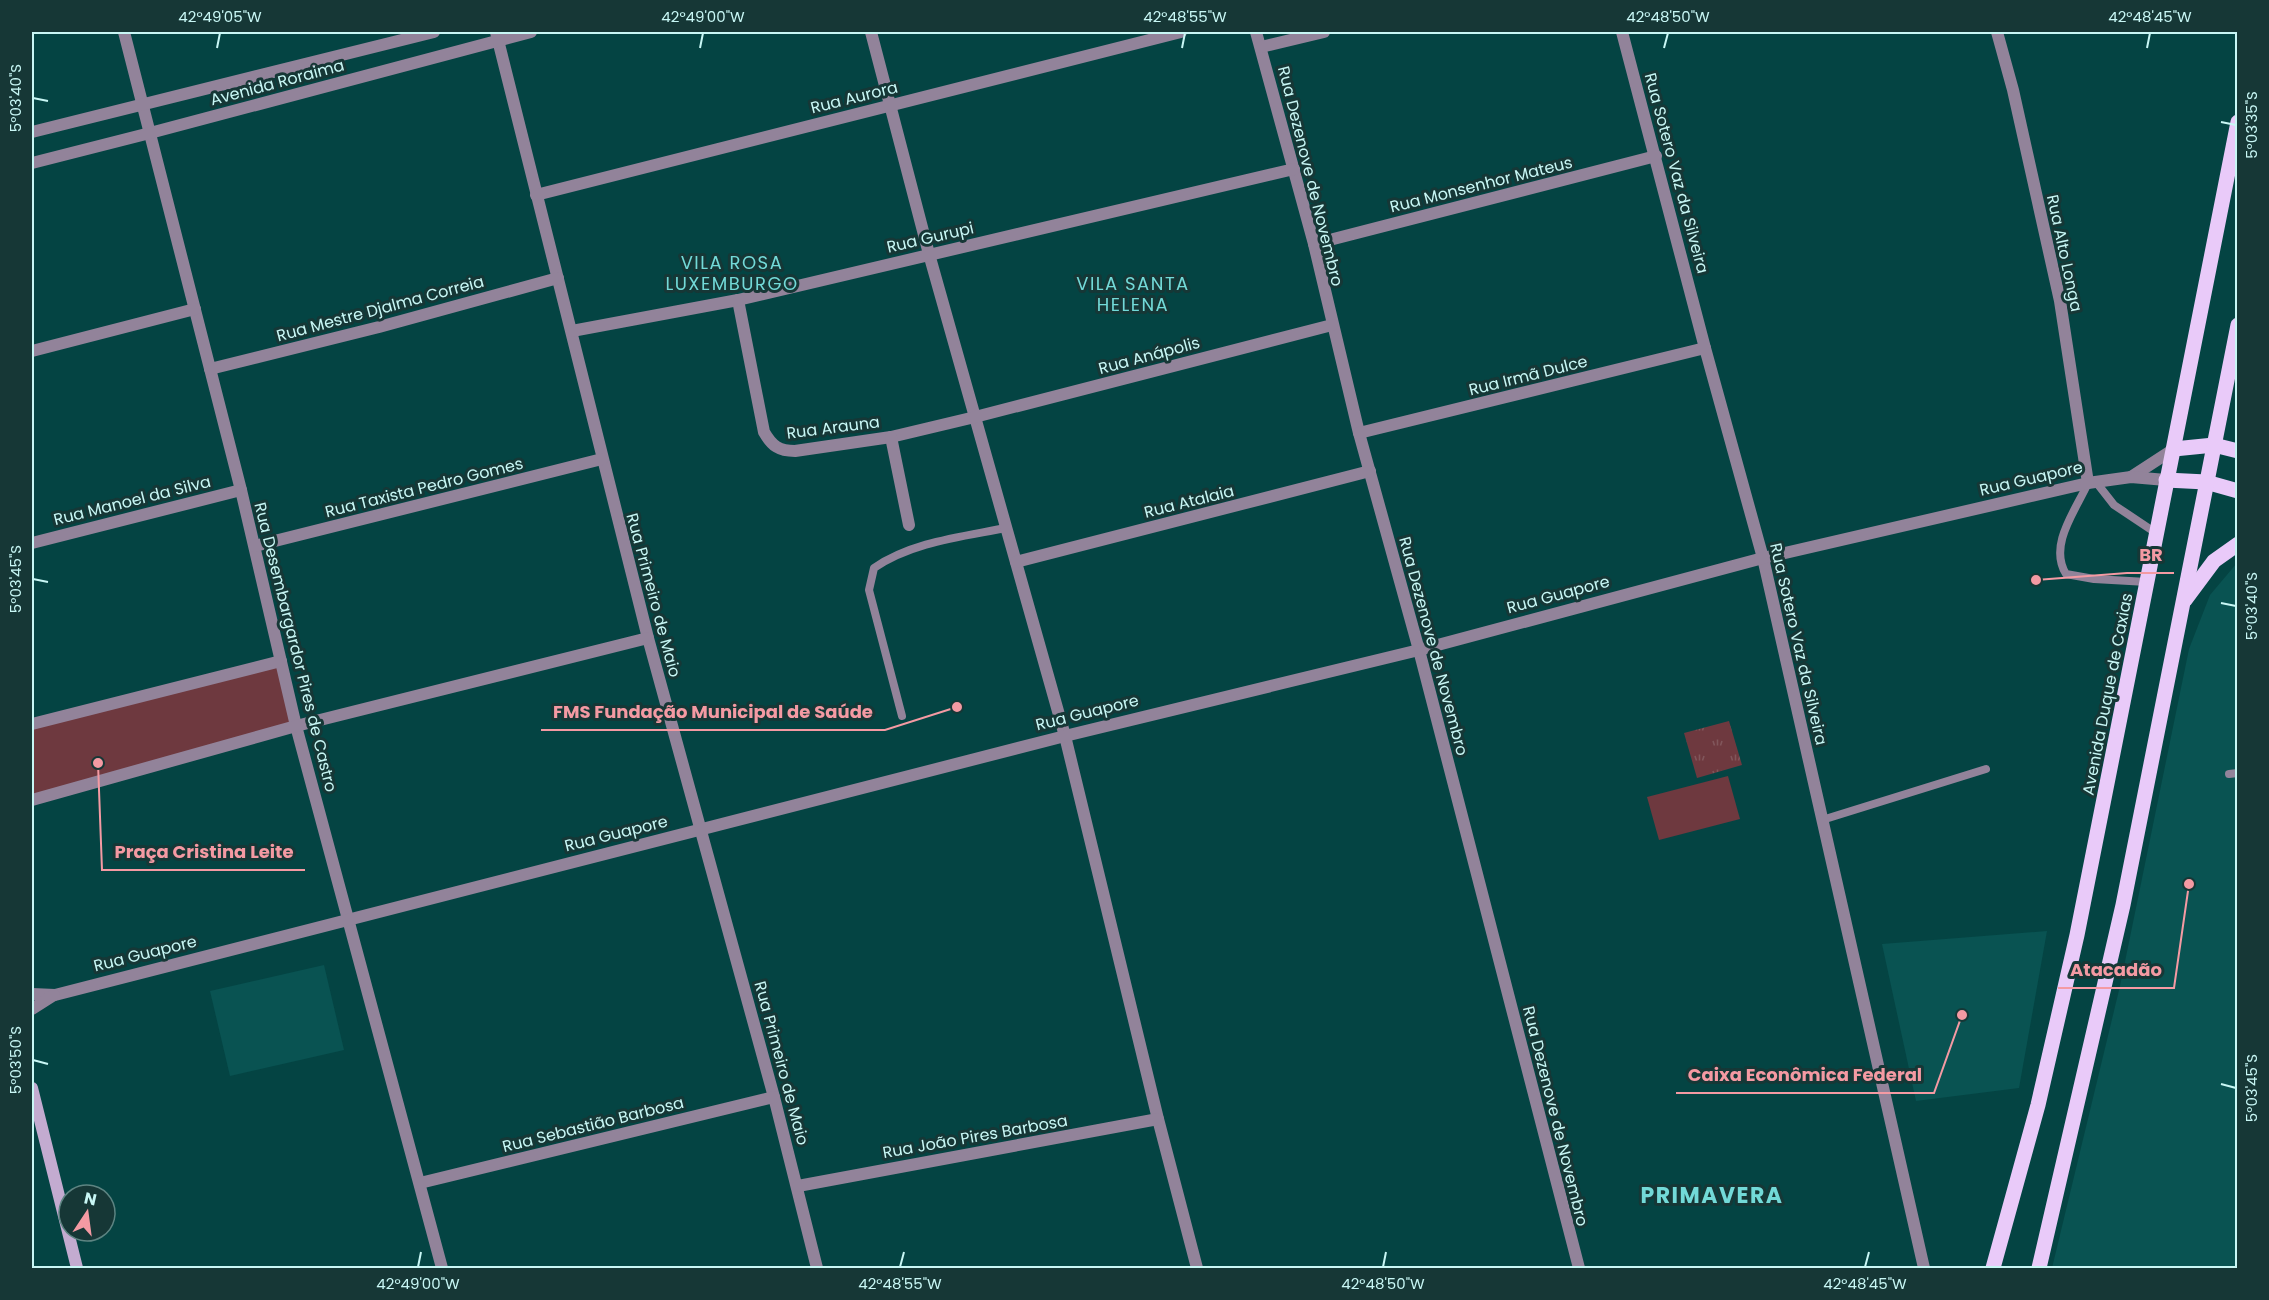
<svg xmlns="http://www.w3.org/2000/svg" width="2269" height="1300" font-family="Poppins,sans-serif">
  <defs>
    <pattern id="grass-tufts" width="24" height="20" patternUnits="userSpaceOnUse" patternTransform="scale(1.5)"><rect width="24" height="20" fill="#6e393f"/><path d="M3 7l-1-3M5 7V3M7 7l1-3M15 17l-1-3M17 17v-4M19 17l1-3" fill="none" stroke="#81565b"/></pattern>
  </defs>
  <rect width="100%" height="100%" fill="#044443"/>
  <g fill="#095352">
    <polygon points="2237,563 2237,1268 2052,1268 2120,986 2189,649 2210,595"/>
    <polygon points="2047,931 2019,1088 1916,1101 1882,944"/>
    <polygon points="324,965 344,1050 230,1076 210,991"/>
  </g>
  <polygon fill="url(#grass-tufts)" points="1729,721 1742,765 1697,778 1684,733"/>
  <g fill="#6e393f">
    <polygon points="281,661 296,726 32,800 32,724"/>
    <polygon points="1728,776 1740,819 1659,840 1647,797"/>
  </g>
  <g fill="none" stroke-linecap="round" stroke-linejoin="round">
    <g stroke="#92839a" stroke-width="8">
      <polyline points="2096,482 2114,505 2156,533"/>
      <path d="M2088 483C2076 510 2048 545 2066 574L2094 579 2147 582"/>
      <path d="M902 716 869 590 874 568C912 542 961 537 1006 528"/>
      <polyline points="2229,774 2238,773"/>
      <polyline points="1822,820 1986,769"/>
    </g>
    <g stroke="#92839a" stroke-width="12">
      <polyline points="124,32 241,490 296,726 442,1268"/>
      <polyline points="496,32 648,638 774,1097 817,1268"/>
      <polyline points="871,32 929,254 1065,736 1158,1119 1197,1268"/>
      <polyline points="1256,32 1314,244 1359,433 1419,650 1579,1268"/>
      <polyline points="1997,32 2013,90 2060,301 2088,483"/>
      <polyline points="1261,47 1324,32"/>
      <polyline points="536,195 1181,32"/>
      <polyline points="1314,244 1656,156"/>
      <path d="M738 300 764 432C772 446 779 451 795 451L891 437 975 417 1332 325"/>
      <polyline points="572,331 738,300 1294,169"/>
      <polyline points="32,351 195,309"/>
      <polyline points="210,369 379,327 558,278"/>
      <polyline points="1359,433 1705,348"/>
      <polyline points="891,437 909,525"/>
      <polyline points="32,543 241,490"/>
      <polyline points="255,546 602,459"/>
      <polyline points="1763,558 1924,1268"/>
      <polyline points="1016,562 1370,471"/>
      <polyline points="32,724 281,661"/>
      <polyline points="32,800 296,726 648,638"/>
      <polyline points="420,1183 774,1097"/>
      <polyline points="798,1186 1158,1119"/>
    </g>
    <g stroke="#92839a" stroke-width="12">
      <polyline points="1622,32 1705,348 1763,558"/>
      <polyline points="32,132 434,32"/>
      <polyline points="32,163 150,133 531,32"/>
      <polyline points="2131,477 2174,449"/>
      <polyline points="32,994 55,995 1065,736 1419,650 1763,558 2088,483 2131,477 2166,480"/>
      <polyline points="32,1009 54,995"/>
    </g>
    <polyline stroke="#c3abd0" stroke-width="12" points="32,1088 77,1268"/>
    <g stroke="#e9caf9" stroke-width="15">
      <polyline points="2174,449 2214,445 2238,451"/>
      <polyline points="2166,480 2206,482 2238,491"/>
      <polyline points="2185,600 2214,561 2238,544"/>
      <polyline points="1993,1268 2038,1105 2077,935 2238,122"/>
      <polyline points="2039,1268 2123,905 2238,325"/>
    </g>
  </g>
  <path fill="none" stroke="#c8f7f5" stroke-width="2" d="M217 48 220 33M700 48 703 33M1182 48 1185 33M1664 48 1668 33M2147 48 2150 33M33 98 48 101M2221 122 2236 125M33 579 48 582M2221 603 2236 606M33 1060 48 1064M2221 1084 2236 1088M418 1267 421 1252M900 1267 904 1252M1383 1267 1386 1252M1865 1267 1869 1252"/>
  <g text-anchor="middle" stroke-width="6" stroke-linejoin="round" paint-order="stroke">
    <g font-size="16" fill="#c8f7f5" stroke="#163736">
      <text transform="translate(277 82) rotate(-15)" y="6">Avenida Roraima</text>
      <text transform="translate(854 97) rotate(-14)" y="6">Rua Aurora</text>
      <text transform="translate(1677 173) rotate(75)" y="6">Rua Sotero Vaz da Silveira</text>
      <text transform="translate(1311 176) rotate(76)" y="6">Rua Dezenove de Novembro</text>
      <text transform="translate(1481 184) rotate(-14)" y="6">Rua Monsenhor Mateus</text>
      <text transform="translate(930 237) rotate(-13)" y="6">Rua Gurupi</text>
      <text transform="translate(2065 253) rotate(78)" y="6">Rua Alto Longa</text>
      <text transform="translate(380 308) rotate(-15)" y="6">Rua Mestre Djalma Correia</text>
      <text transform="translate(1149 355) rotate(-15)" y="6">Rua Anápolis</text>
      <text transform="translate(1528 375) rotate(-14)" y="6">Rua Irmã Dulce</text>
      <text transform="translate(833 427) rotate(-7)" y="6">Rua Arauna</text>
      <text transform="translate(2031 478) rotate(-13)" y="6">Rua Guapore</text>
      <text transform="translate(424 487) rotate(-14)" y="6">Rua Taxista Pedro Gomes</text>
      <text transform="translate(132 500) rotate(-14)" y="6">Rua Manoel da Silva</text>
      <text transform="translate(1189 501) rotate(-14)" y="6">Rua Atalaia</text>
      <text transform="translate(1558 594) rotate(-15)" y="6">Rua Guapore</text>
      <text transform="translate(654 595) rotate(75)" y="6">Rua Primeiro de Maio</text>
      <text transform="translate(1799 644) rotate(77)" y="6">Rua Sotero Vaz da Silveira</text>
      <text transform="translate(1434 646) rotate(75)" y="6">Rua Dezenove de Novembro</text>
      <text transform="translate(296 647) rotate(76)" y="6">Rua Desembargardor Pires de Castro</text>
      <text transform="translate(2107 694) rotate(-79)" y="6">Avenida Duque de Caxias</text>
      <text transform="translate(1087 712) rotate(-14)" y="6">Rua Guapore</text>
      <text transform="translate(616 833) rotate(-14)" y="6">Rua Guapore</text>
      <text transform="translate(145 953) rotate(-14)" y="6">Rua Guapore</text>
      <text transform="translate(782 1063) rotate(75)" y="6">Rua Primeiro de Maio</text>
      <text transform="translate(1556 1116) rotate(76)" y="6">Rua Dezenove de Novembro</text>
      <text transform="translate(593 1124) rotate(-14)" y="6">Rua Sebastião Barbosa</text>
      <text transform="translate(975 1136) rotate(-10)" y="6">Rua João Pires Barbosa</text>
    </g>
    <g font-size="18" letter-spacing="1.5" fill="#72dad8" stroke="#163736">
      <text x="732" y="269">VILA ROSA<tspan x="732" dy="21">LUXEMBURGO</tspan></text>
      <text x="1133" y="290">VILA SANTA<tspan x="1133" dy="21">HELENA</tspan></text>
    </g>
    <g font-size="22" font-weight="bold" letter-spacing="1.5" fill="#72dad8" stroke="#163736">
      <text x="1712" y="1203">PRIMAVERA</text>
    </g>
  </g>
  <path fill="none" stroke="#f49aa3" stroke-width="2" d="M2036 580L2127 573H2174M957 707L885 730H541M98 763L102 870H305M2189 884L2174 988H2058M1962 1015L1934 1093H1676"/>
  <g fill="#f49aa3" stroke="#163736" stroke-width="2">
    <circle cx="2036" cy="580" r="6"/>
    <circle cx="957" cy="707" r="6"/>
    <circle cx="98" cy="763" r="6"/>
    <circle cx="2189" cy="884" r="6"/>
    <circle cx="1962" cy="1015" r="6"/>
  </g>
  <g font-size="18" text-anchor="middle" font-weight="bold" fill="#f49aa3" stroke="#163736" stroke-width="6" stroke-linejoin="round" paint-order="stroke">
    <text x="2151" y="561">BR</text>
    <text x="713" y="718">FMS Fundação Municipal de Saúde</text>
    <text x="204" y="858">Praça Cristina Leite</text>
    <text x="2116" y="976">Atacadão</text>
    <text x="1805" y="1081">Caixa Econômica Federal</text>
  </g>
  <rect width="2269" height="1300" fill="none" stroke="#163736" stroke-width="66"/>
  <g transform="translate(87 1213) rotate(13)"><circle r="28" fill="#163736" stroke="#5d8482" stroke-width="1.5"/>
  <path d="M0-4.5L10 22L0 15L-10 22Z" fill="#f49aa3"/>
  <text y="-9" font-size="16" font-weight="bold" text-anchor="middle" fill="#c8f7f5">N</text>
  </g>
  <rect x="33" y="33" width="2203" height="1234" fill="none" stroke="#c8f7f5" stroke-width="2"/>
  <g font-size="15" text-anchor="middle" fill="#c8f7f5">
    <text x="220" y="22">42°49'05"W</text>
    <text x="703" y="22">42°49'00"W</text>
    <text x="1185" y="22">42°48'55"W</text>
    <text x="1668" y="22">42°48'50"W</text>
    <text x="2150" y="22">42°48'45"W</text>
    <text transform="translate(16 98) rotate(-90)" y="5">5°03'40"S</text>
    <text transform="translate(2252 125) rotate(-90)" y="5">5°03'35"S</text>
    <text transform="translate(16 579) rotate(-90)" y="5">5°03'45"S</text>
    <text transform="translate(2252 606) rotate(-90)" y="5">5°03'40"S</text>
    <text transform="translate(16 1060) rotate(-90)" y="5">5°03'50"S</text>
    <text transform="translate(2252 1088) rotate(-90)" y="5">5°03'45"S</text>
    <text x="418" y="1289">42°49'00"W</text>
    <text x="900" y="1289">42°48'55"W</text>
    <text x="1383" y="1289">42°48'50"W</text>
    <text x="1865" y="1289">42°48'45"W</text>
  </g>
</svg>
